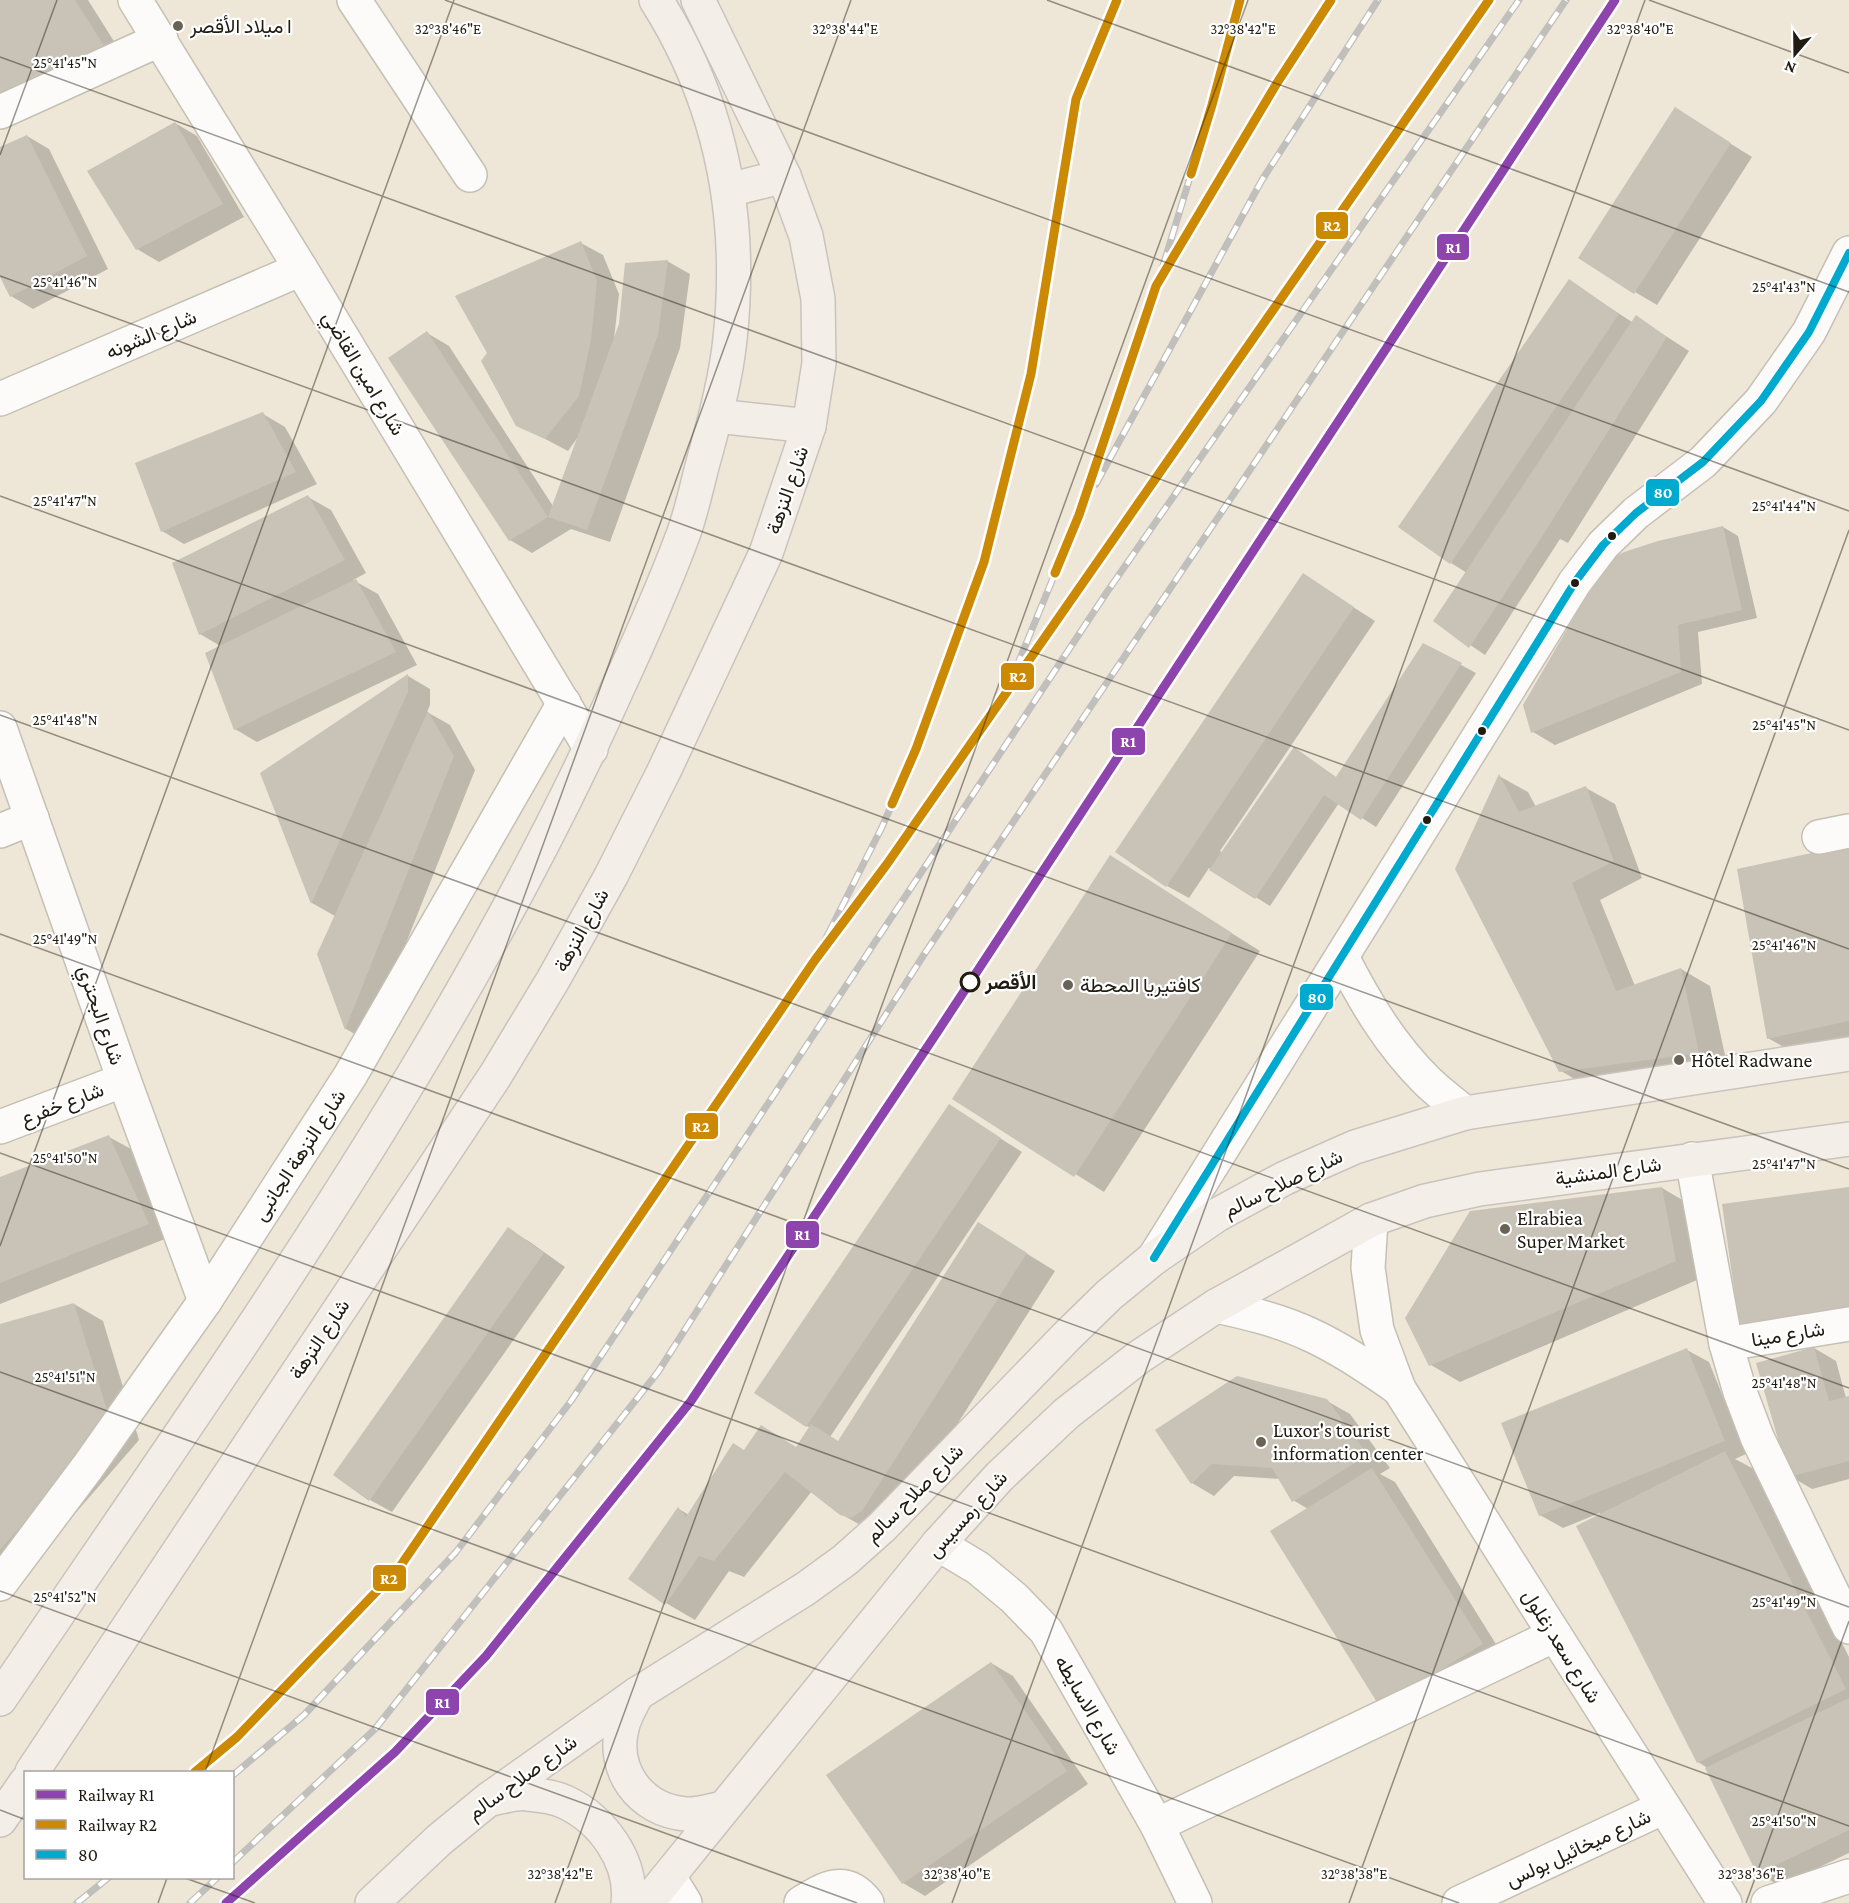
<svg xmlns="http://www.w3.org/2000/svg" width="1849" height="1903" font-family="'Crimson Pro',Vazirmatn,serif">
  <rect width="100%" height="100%" fill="#eee6d7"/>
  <g fill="#0003">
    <polygon points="0,0 88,0 127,62"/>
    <polygon points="1675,109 1752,157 1657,305 1635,292"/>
    <polygon points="175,123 197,136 244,217 159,262 137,249"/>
    <polygon points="27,136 49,149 108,269 33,309 11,296 0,273 0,148"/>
    <polygon points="581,243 603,255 619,294 614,339 667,261 690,274 680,348 610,542 571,529 532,553 510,540 427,333 449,346 553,506 578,437 568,451 517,424"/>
    <polygon points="1569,281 1632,322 1636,317 1689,351 1568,543 1560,539 1485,655 1435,621 1467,573 1451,563"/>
    <polygon points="263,414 285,427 317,484 184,544 162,531"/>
    <polygon points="308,497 331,510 366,573 353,580 378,594 417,665 257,742 235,729 222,647 200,634"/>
    <polygon points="1723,527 1738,536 1757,618 1698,632 1702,684 1555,745 1533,732"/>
    <polygon points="1303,575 1375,621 1220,851 1223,853 1295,749 1337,778 1424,645 1476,673 1376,827 1339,803 1270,906 1209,868 1189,898 1167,886"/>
    <polygon points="408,676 430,689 430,705 427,712 450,725 475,770 367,1041 346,1029 318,954 335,916 312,903 262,773"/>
    <polygon points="1499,776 1528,792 1536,807 1586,788 1615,804 1642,878 1600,900 1635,986 1681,969 1710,986 1728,1069 1590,1088 1561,1071"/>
    <polygon points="1849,846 1849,1044 1797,1055 1768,1038"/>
    <polygon points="1110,857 1260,951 1104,1192 954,1098"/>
    <polygon points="949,1106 1022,1152 830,1437 839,1442 979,1224 1055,1271 891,1528 871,1531 841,1514 812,1491 744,1577 729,1571 695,1620 666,1603 679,1509 689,1515 745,1451 797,1448 810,1428 756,1392"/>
    <polygon points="109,1137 131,1149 170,1237 0,1304 0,1179"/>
    <polygon points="1662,1188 1691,1205 1704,1277 1460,1382 1431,1365"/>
    <polygon points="1849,1188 1849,1324 1763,1335 1741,1323"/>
    <polygon points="508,1229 530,1242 565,1267 392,1512 370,1500"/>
    <polygon points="74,1304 103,1321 139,1440 0,1600 0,1326"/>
    <polygon points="1814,1348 1836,1361 1846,1398 1849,1397 1849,1479 1812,1489 1790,1476"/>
    <polygon points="1687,1350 1709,1362 1746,1454 1735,1459 1754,1469 1849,1657 1849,1853 1780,1886 1758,1873 1706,1767 1698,1762 1600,1513 1563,1528 1540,1515"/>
    <polygon points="1327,1401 1350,1414 1390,1468 1380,1474 1395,1482 1504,1657 1404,1719 1308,1509 1293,1500 1280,1479 1234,1476 1214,1496 1192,1483 1157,1430"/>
    <polygon points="991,1663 1013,1676 1088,1784 925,1896 903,1883"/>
  </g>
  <g fill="#c8c2b7">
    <polygon points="0,0 75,0 106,49 0,97"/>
    <polygon points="1675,107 1731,143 1634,294 1578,258"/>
    <polygon points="175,122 223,204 136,250 87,171"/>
    <polygon points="27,135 87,256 10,297 0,277 0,147"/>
    <polygon points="581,241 597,281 591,340 579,396 545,439 516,426 481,361 487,353 455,296"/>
    <polygon points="668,260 658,335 587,530 548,517 619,324 625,263"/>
    <polygon points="1569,279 1619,314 1450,564 1398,527"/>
    <polygon points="1636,315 1667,337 1545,532 1469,648 1433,621"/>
    <polygon points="427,331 548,517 509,541 388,358"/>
    <polygon points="263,412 296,472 161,532 135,463"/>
    <polygon points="308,495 345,560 199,635 172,563"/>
    <polygon points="1723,526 1742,610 1678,625 1681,672 1531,733 1523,705 1606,562 1624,552 1658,541"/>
    <polygon points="1303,573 1354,607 1166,887 1115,852"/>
    <polygon points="356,579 396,652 234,730 205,653"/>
    <polygon points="1423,643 1462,663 1361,820 1324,795 1255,899 1209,870 1294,747 1336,777"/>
    <polygon points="408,674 408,692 311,904 260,773"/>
    <polygon points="428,711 454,756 345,1030 317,954"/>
    <polygon points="1499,774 1519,812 1586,786 1614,861 1572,883 1616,991 1681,968 1699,1053 1559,1072 1455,869"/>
    <polygon points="1849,845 1849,1021 1767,1039 1737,869"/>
    <polygon points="1110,855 1232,933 1074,1177 952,1099"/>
    <polygon points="949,1104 1001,1138 806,1427 754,1393"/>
    <polygon points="109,1135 149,1224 0,1283 0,1177"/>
    <polygon points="1662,1187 1676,1261 1429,1366 1405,1318 1470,1211"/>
    <polygon points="1849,1187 1849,1308 1739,1324 1722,1204"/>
    <polygon points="978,1222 1027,1253 862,1511 851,1518 840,1515 785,1472 714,1561 699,1556 665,1605 628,1579 678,1507 686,1517 733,1443 744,1450 761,1425 796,1447 811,1424 838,1441"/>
    <polygon points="508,1227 544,1253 369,1501 333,1475"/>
    <polygon points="74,1303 111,1423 0,1550 0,1324"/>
    <polygon points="1814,1347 1829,1401 1849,1396 1849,1461 1789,1477 1756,1363"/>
    <polygon points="1687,1348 1725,1441 1539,1516 1501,1423"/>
    <polygon points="1237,1376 1327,1399 1368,1455 1292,1502 1272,1468 1212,1464 1191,1484 1155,1430"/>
    <polygon points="1725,1451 1846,1689 1697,1763 1576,1526"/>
    <polygon points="1372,1468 1483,1644 1380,1707 1270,1531"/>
    <polygon points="991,1662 1067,1771 902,1884 826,1775"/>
    <polygon points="1849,1698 1849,1830 1757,1874 1705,1768"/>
  </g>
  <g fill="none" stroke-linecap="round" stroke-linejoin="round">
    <defs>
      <g id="minor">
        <polyline points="135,0 301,269 591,749"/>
        <polyline points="354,0 470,175"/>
        <polyline points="0,112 161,39"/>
        <polyline points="0,399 301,269"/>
        <polyline points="0,728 124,1080 205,1301"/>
        <polyline points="0,831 32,818"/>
        <polyline points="1819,837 1849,831"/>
        <path d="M1342 957C1365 1002 1390 1044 1426 1080 1438 1092 1452 1102 1465 1113"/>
        <polyline points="0,1127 124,1080"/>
        <polyline points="1692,1159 1726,1344 1740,1392 1757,1437 1849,1627"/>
        <polyline points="1371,1220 1368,1268 1377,1330 1399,1389 1725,1903"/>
        <polyline points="1154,1258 1575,582 1603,545 1636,513 1703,462 1761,401 1809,332 1849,253"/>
        <path d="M1216 1306C1249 1313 1282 1321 1313 1336 1343 1350 1371 1369 1399 1389"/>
        <polyline points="1726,1344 1849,1324"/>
        <polyline points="938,1544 978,1568 1014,1598 1046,1631 1157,1825 1195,1903"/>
        <polyline points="0,1584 87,1468 205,1301 350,1076 564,703"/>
        <polyline points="1157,1825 1555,1635"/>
        <polyline points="669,1877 685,1903"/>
        <path d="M801 1903C825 1888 846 1875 867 1903"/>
        <polyline points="1459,1903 1664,1807"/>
        <polyline points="1768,1903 1849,1876"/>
      </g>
      <g id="major">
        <polyline points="729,190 784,176"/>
        <polyline points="716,416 809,426"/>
        <path d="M637 1694C632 1704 626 1714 623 1724 610 1770 640 1810 686 1814 698 1815 712 1810 723 1808"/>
        <path d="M0 1699C220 1374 454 1053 615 694 639 642 663 589 683 535 693 508 698 479 706 452 716 415 726 377 730 339 743 218 722 104 656 0"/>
        <polyline points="32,1772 495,1076 553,980 611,876 664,771 766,553 809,426 819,363 818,299 806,236 784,176 698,0"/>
        <path d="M491 1799C503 1797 517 1792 528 1794 539 1795 555 1797 565 1802 602 1819 633 1861 628 1903"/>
        <polyline points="0,1820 26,1782"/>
        <polyline points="372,1903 439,1840 489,1799 637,1694 805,1589 845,1560 882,1527 1067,1336 1109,1295 1154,1258 1217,1215 1285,1178 1355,1147 1465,1113 1849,1054"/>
        <polyline points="647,1903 938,1544 1000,1476 1067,1413 1139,1357 1216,1306 1371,1220 1425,1201 1480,1189 1849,1139"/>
      </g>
    </defs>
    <use href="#minor" stroke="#c5c0b4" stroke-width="36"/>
    <use href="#major" stroke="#c8c4bd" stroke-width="36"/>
    <use href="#minor" stroke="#fcfbf9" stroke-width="33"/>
    <use href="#major" stroke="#f4eee8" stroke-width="33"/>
    <defs>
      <g id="rail">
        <polyline points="1163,266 1212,105 1240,0"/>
        <polyline points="1096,484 1262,180 1378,0"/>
        <polyline points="1005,695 1079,515 1156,286 1277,83 1331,0"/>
        <polyline points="815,960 882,827 916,749 984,562 1031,374 1076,99 1117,0"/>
        <polyline points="232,1776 304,1715 456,1552 571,1401 1107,592 1519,0"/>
        <polyline points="232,1863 375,1729 658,1372 925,953 1566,0"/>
        <polyline points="77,1903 108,1878"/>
        <polyline points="190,1903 217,1878"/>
        <polyline points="226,1903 395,1752 486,1656 691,1401 936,1034 1615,0"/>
      </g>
    </defs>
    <use href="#rail" stroke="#c0bfbb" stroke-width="7"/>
    <use href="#rail" stroke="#fff" stroke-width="4.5" stroke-dasharray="14" stroke-linecap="butt"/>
    <defs>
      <polyline id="bus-1" points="1154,1258 1575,582 1603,545 1636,513 1703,462 1761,401 1809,332 1849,253"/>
    </defs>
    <use href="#bus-1" stroke="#fff" stroke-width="12"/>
    <use href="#bus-1" stroke="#00a9ce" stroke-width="8"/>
    <defs>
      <polyline id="rail-1" points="226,1903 395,1752 486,1656 691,1401 936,1034 1615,0"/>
      <g id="rail-2">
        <polyline points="1191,174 1212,105 1240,0"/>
        <polyline points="1055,573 1079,515 1156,286 1277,83 1331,0"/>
        <polyline points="892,804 916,749 984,562 1031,374 1076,99 1117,0"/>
        <polyline points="195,1772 237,1737 399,1568 815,960 887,864 1489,0"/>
      </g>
    </defs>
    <use href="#rail-1" stroke="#fff" stroke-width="14"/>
    <use href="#rail-2" stroke="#fff" stroke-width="14"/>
    <use href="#rail-1" stroke="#8e44ad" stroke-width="9"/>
    <use href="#rail-2" stroke="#cc8a04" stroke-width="9"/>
  </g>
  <path fill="none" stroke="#211c12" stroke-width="1.5" stroke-opacity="0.45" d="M445 0 1849 511M1047 0 1849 292M1649 0 1849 73M0 57 1849 730M0 155 57 0M0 276 1849 949M0 496 1849 1169M0 715 1849 1388M0 934 1849 1607M0 1153 1849 1826M0 1246 454 0M0 1372 1459 1903M0 1591 857 1903M205 1772 851 0M0 1810 26 1820M185 1878 255 1903M158 1903 167 1878M555 1903 1248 0M952 1903 1645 0M1349 1903 1849 530M1746 1903 1849 1621"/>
  <g fill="#696357" stroke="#fff" stroke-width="2">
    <circle cx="178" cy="26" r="6"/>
    <circle cx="1068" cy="985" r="6"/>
    <circle cx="1679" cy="1060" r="6"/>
    <circle cx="1505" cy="1229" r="6"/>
    <circle cx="1261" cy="1442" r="6"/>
  </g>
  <g fill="#211c12" stroke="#fff" stroke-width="2">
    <circle cx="1612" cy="536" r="5"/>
    <circle cx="1575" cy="583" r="5"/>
    <circle cx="1482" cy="731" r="5"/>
    <circle cx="1427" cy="820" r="5"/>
  </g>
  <circle fill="#fff" stroke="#211c12" stroke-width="3" cx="970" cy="982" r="9"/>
  <g text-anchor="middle" stroke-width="4.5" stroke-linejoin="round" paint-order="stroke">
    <g font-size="20" fill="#211c12" stroke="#fff" text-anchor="start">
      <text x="190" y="33">ا ميلاد الأقصر</text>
      <text x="1080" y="992">كافتيريا المحطة</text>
      <text x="1691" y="1067">Hôtel Radwane</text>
      <text x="1517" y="1225">Elrabiea<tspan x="1517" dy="23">Super Market</tspan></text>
      <text x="1273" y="1437">Luxor's tourist<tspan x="1273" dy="23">information center</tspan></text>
    </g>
    <g font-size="20" fill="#211c12" stroke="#fff">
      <text transform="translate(151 334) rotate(-23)" y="7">شارع الشونه</text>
      <text transform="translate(364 373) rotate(59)" y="7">شارع امين القاضي</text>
      <text transform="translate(787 490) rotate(-71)" y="7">شارع النزهة</text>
      <text transform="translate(581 930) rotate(-61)" y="7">شارع النزهة</text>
      <text transform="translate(101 1015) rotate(71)" y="7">شارع البحتري</text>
      <text transform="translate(62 1104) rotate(-21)" y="7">شارع خفرع</text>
      <text transform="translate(299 1155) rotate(-57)" y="7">شارع النزهة الجانبى</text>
      <text transform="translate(1608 1171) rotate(-8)" y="7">شارع المنشية</text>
      <text transform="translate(1283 1183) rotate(-26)" y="7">شارع صلاح سالم</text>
      <text transform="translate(1788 1334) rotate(-9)" y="7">شارع مينا</text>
      <text transform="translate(319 1339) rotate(-56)" y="7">شارع النزهة</text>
      <text transform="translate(914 1493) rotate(-45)" y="7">شارع صلاح سالم</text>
      <text transform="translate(967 1514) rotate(-48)" y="7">شارع رمسيس</text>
      <text transform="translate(1562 1646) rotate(58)" y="7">شارع سعد زغلول</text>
      <text transform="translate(1088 1705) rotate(60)" y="7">شارع الاسايطه</text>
      <text transform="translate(522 1777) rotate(-36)" y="7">شارع صلاح سالم</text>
      <text transform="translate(1578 1848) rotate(-25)" y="7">شارع ميخائيل بولس</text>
    </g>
    <g font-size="20" font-weight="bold" fill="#211c12" stroke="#fff" text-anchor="start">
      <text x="985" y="989">الأقصر</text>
    </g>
  </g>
  <g font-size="15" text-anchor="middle" fill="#211c12" stroke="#fff" stroke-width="4.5" stroke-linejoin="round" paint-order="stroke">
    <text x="448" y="34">32°38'46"E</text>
    <text x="845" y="34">32°38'44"E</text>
    <text x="1243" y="34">32°38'42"E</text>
    <text x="1640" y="34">32°38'40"E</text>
    <text x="65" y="68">25°41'45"N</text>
    <text x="65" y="287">25°41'46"N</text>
    <text x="1784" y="292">25°41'43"N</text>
    <text x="65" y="506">25°41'47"N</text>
    <text x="1784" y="511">25°41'44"N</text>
    <text x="65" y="725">25°41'48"N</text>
    <text x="1784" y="730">25°41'45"N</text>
    <text x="65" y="944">25°41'49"N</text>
    <text x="1784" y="950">25°41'46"N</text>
    <text x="65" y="1163">25°41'50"N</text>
    <text x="1784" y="1169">25°41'47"N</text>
    <text x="65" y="1382">25°41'51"N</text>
    <text x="1784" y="1388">25°41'48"N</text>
    <text x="65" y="1602">25°41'52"N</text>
    <text x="1784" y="1607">25°41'49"N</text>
    <text x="1784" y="1826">25°41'50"N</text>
    <text x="560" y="1879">32°38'42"E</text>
    <text x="957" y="1879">32°38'40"E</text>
    <text x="1354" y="1879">32°38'38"E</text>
    <text x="1751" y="1879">32°38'36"E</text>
  </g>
  <g stroke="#fff" stroke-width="2">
    <rect x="1315" y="211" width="34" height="29" rx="6" fill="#cc8a04"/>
    <rect x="1436" y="233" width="34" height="28" rx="6" fill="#8e44ad"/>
    <rect x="1645" y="478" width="35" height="29" rx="6" fill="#00a9ce"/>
    <rect x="1000" y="662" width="35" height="29" rx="6" fill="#cc8a04"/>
    <rect x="1111" y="727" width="35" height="29" rx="6" fill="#8e44ad"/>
    <rect x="1299" y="983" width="35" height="28" rx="6" fill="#00a9ce"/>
    <rect x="684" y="1112" width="35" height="28" rx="6" fill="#cc8a04"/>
    <rect x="785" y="1220" width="35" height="29" rx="6" fill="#8e44ad"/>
    <rect x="372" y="1564" width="35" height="28" rx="6" fill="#cc8a04"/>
    <rect x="425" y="1688" width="35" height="28" rx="6" fill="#8e44ad"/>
  </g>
  <g font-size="16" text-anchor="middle" font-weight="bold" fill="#fff">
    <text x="1332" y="231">R2</text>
    <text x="1453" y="253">R1</text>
    <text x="1663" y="498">80</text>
    <text x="1018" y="682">R2</text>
    <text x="1128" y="747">R1</text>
    <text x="1317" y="1003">80</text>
    <text x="701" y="1132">R2</text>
    <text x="802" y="1240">R1</text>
    <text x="389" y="1584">R2</text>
    <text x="442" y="1708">R1</text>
  </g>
  <rect x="24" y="1771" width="210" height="108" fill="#ffffff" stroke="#a6a4a0" stroke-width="1.5"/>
  <rect x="36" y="1790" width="30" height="9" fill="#8e44ad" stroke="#a6a4a0" stroke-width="1.5"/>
  <text x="78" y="1801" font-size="18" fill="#211c12">Railway R1</text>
  <rect x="36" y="1820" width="30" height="9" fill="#cc8a04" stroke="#a6a4a0" stroke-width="1.5"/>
  <text x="78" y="1831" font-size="18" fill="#211c12">Railway R2</text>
  <rect x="36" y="1850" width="30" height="9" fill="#00a9ce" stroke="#a6a4a0" stroke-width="1.5"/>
  <text x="78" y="1861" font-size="18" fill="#211c12">80</text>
  <g transform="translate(1795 54) rotate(200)" stroke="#ffffff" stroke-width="4.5" paint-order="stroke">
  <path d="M0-4.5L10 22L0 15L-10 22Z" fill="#211c12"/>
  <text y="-9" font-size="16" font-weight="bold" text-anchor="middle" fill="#211c12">N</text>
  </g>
</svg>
